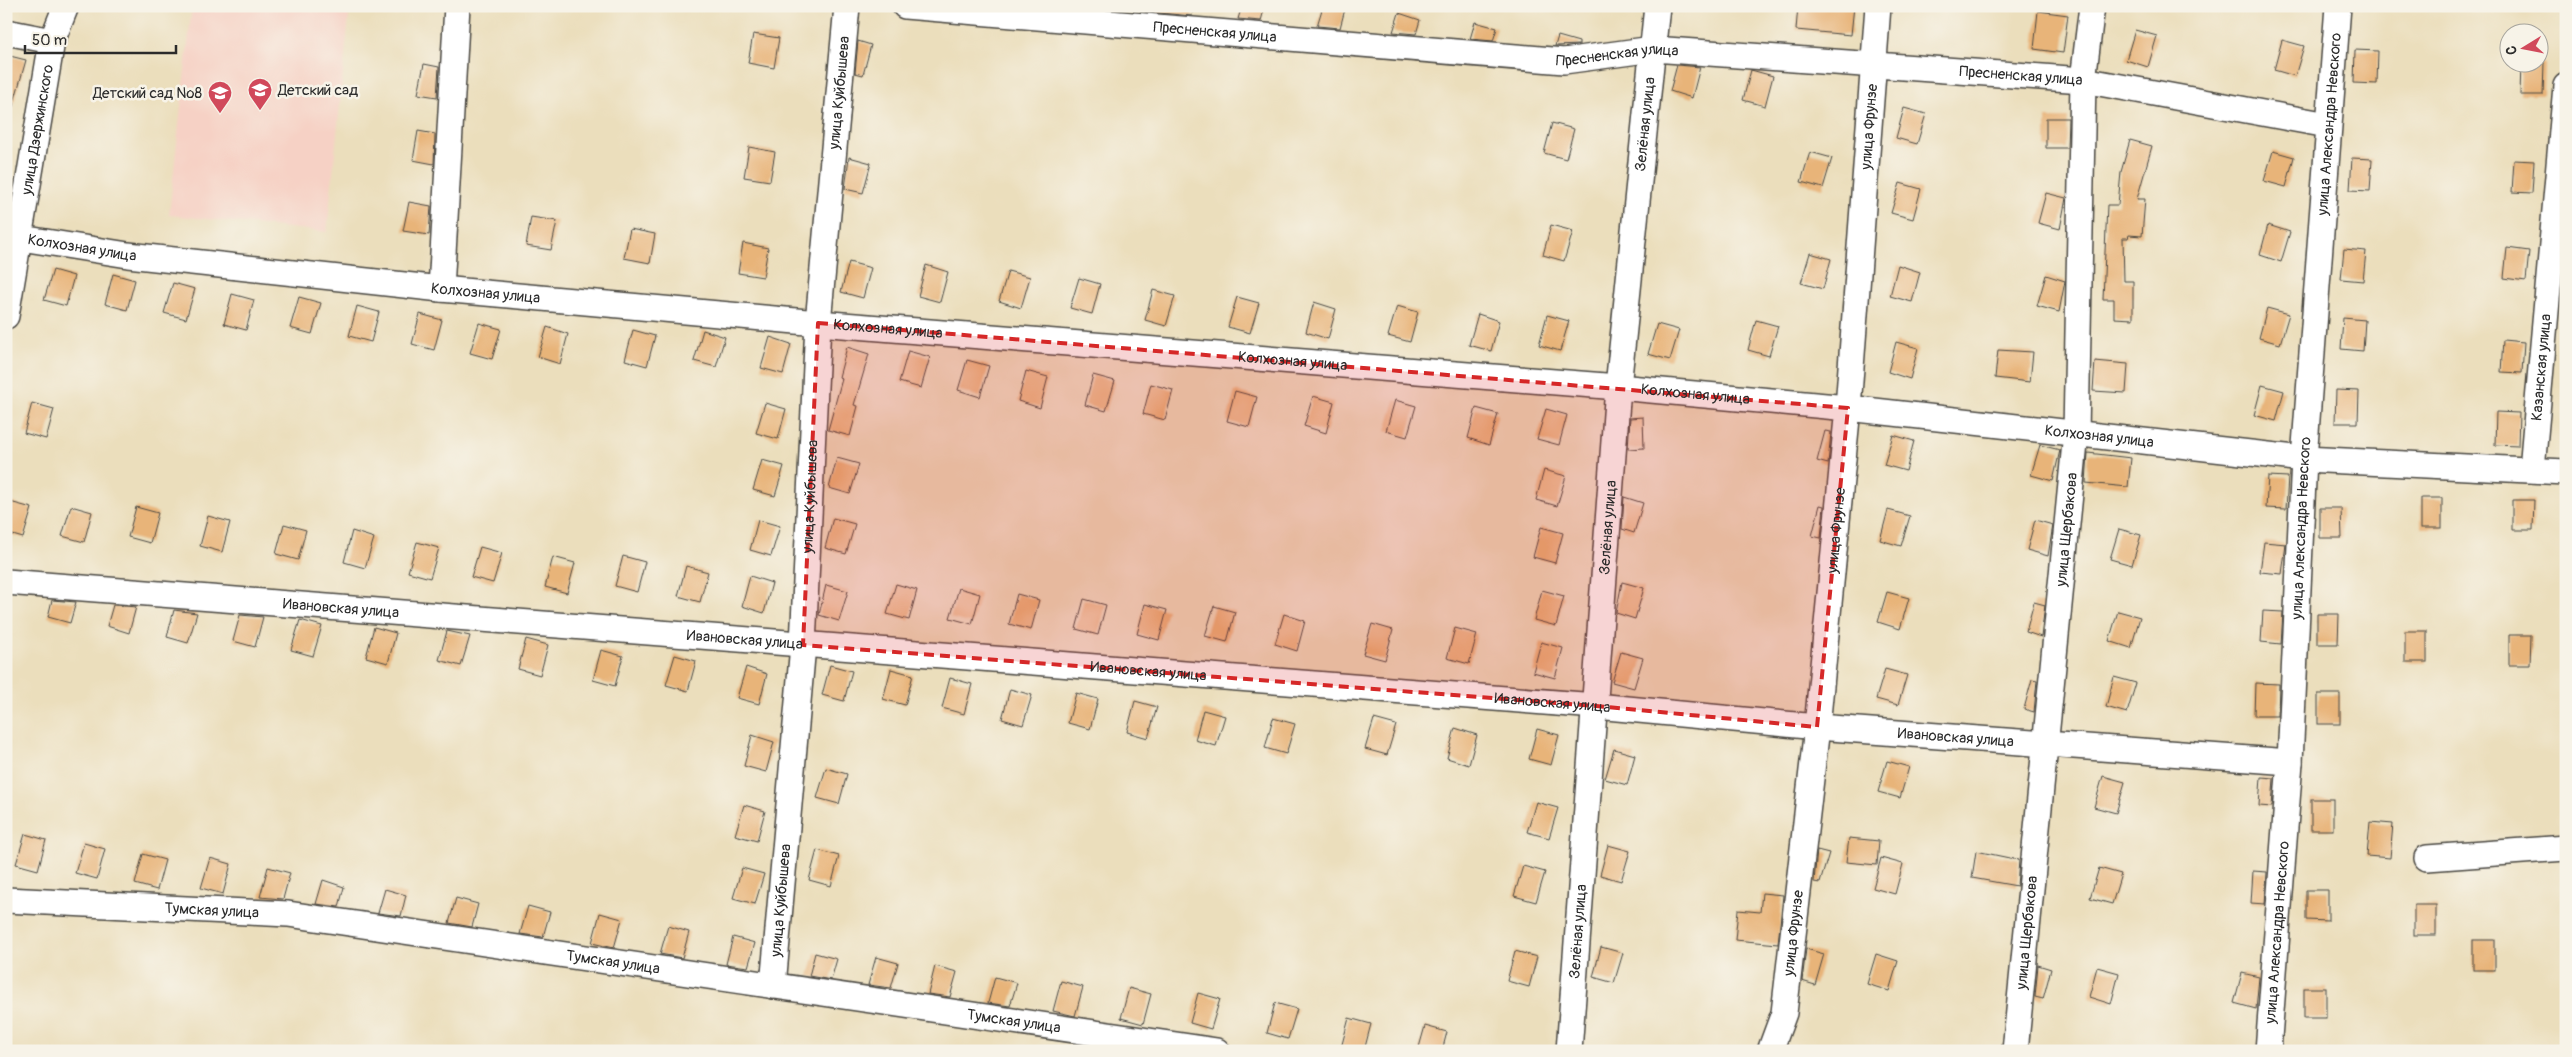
<svg xmlns="http://www.w3.org/2000/svg" width="2572" height="1057" font-family="Pangolin,sans-serif">
  <rect width="100%" height="100%" fill="#f7f3e8"/>
  <filter id="ink" filterUnits="userSpaceOnUse"><feTurbulence type="fractalNoise" baseFrequency=".02" numOctaves="2"/><feDisplacementMap in="SourceGraphic" scale="10" xChannelSelector="R" yChannelSelector="G"/><feConvolveMatrix kernelMatrix="1 2 1 2 8 2 1 2 1" color-interpolation-filters="sRGB"/></filter>
  <filter id="wash" filterUnits="userSpaceOnUse"><feTurbulence type="fractalNoise" baseFrequency=".0096" numOctaves="4" result="noise"/><feDisplacementMap in="SourceGraphic" scale="20" xChannelSelector="R" yChannelSelector="G"/><feGaussianBlur stdDeviation="1.12" result="paint"/><feColorMatrix in="noise" values="0 0 0 0 0 0 0 0 0 0 0 0 0 0 0 0 0 1.4 0 .05"/><feComposite in="paint" operator="in"/></filter>
  <g filter="url(#wash)">
    <rect width="100%" height="100%" fill="#ebdebc"/>
    <polygon fill="#f6d1c5" points="192,6 350,6 327,232 169,215"/>
    <g id="blocks">
      <g fill="#e8b479">
        <polygon points="1146,6 1194,6 1192,16 1148,12 1145,11"/>
        <polygon points="1242,6 1265,6 1261,21 1238,19"/>
        <polygon points="1323,6 1345,9 1340,28 1317,26"/>
        <polygon points="1798,6 1854,6 1851,35 1796,30"/>
        <polygon points="2038,11 2068,15 2063,53 2034,49"/>
        <polygon points="1399,13 1420,20 1416,34 1393,32"/>
        <polygon points="1475,22 1497,28 1493,41 1470,39"/>
        <polygon points="2135,30 2157,36 2148,67 2126,60"/>
        <polygon points="753,34 779,38 774,68 748,63"/>
        <polygon points="1558,36 1579,42 1579,45 1555,46"/>
        <polygon points="2282,40 2304,46 2295,76 2274,70"/>
        <polygon points="858,41 871,45 863,75 855,73"/>
        <polygon points="2355,50 2378,51 2377,84 2354,83"/>
        <polygon points="6,55 26,60 11,113 6,112"/>
        <polygon points="2521,62 2544,62 2543,95 2520,95"/>
        <polygon points="424,64 439,67 437,97 418,94"/>
        <polygon points="1677,65 1700,67 1692,98 1670,91"/>
        <polygon points="1751,70 1773,76 1765,106 1743,100"/>
        <polygon points="1904,108 1926,114 1917,144 1896,138"/>
        <polygon points="2046,118 2068,118 2067,148 2046,148"/>
        <polygon points="1552,123 1574,129 1566,159 1544,153"/>
        <polygon points="418,131 435,134 434,164 413,160"/>
        <polygon points="2130,140 2152,146 2137,199 2145,199 2142,236 2129,235 2128,238 2123,238 2124,281 2133,281 2133,319 2114,318 2114,299 2103,299 2107,205 2118,205 2121,172"/>
        <polygon points="749,147 775,152 770,181 744,177"/>
        <polygon points="2273,151 2294,157 2286,187 2264,181"/>
        <polygon points="1810,152 1832,158 1823,188 1801,182"/>
        <polygon points="849,157 871,163 863,193 845,189"/>
        <polygon points="2352,158 2372,159 2370,191 2350,190"/>
        <polygon points="2514,160 2534,161 2532,193 2512,192"/>
        <polygon points="1900,183 1921,189 1913,219 1891,213"/>
        <polygon points="2046,193 2066,198 2060,229 2038,223"/>
        <polygon points="409,202 431,206 429,235 403,231"/>
        <polygon points="531,217 557,221 551,250 526,246"/>
        <polygon points="1551,225 1573,231 1564,261 1543,255"/>
        <polygon points="2268,225 2290,232 2281,262 2260,255"/>
        <polygon points="630,229 655,234 650,263 624,258"/>
        <polygon points="743,243 768,248 763,277 738,273"/>
        <polygon points="2507,248 2529,251 2526,281 2504,278"/>
        <polygon points="2344,249 2366,251 2363,281 2341,279"/>
        <polygon points="1810,253 1831,259 1823,289 1801,283"/>
        <polygon points="849,262 871,268 863,298 841,292"/>
        <polygon points="926,265 948,272 940,302 918,296"/>
        <polygon points="1898,265 1920,272 1912,302 1890,296"/>
        <polygon points="53,270 74,276 66,306 44,300"/>
        <polygon points="1008,271 1030,277 1021,308 999,301"/>
        <polygon points="113,274 135,280 127,310 105,304"/>
        <polygon points="2046,275 2065,281 2059,312 2037,306"/>
        <polygon points="1079,278 1100,284 1092,314 1070,308"/>
        <polygon points="173,283 195,289 186,319 164,313"/>
        <polygon points="1153,290 1175,296 1166,326 1145,320"/>
        <polygon points="232,294 254,300 246,330 224,324"/>
        <polygon points="299,297 321,303 312,334 290,328"/>
        <polygon points="1237,297 1259,303 1250,333 1228,327"/>
        <polygon points="1314,302 1336,309 1328,339 1306,332"/>
        <polygon points="357,306 379,312 371,342 349,336"/>
        <polygon points="1397,306 1418,312 1410,342 1388,336"/>
        <polygon points="2267,308 2289,314 2280,344 2259,338"/>
        <polygon points="420,314 442,320 434,350 412,344"/>
        <polygon points="1478,314 1499,321 1491,351 1469,345"/>
        <polygon points="1547,315 1569,321 1560,351 1539,345"/>
        <polygon points="2343,318 2365,320 2363,351 2341,349"/>
        <polygon points="1756,320 1778,326 1769,356 1748,350"/>
        <polygon points="479,323 501,329 492,359 470,353"/>
        <polygon points="1657,324 1679,330 1670,360 1648,354"/>
        <polygon points="547,327 568,334 560,364 538,357"/>
        <polygon points="633,330 655,336 647,366 625,360"/>
        <polygon points="703,330 725,337 716,367 694,361"/>
        <polygon points="770,337 791,344 783,374 761,368"/>
        <polygon points="2503,340 2524,342 2522,373 2501,372"/>
        <polygon points="1896,342 1918,348 1910,379 1888,372"/>
        <polygon points="847,347 869,354 854,405 858,406 850,436 828,430 842,379 839,377"/>
        <polygon points="1998,350 2033,352 2030,382 1995,378"/>
        <polygon points="908,351 930,357 921,388 899,382"/>
        <polygon points="967,360 989,366 980,397 958,390"/>
        <polygon points="2095,361 2128,364 2126,393 2093,391"/>
        <polygon points="1026,371 1048,377 1040,408 1018,401"/>
        <polygon points="1093,375 1115,381 1106,411 1085,405"/>
        <polygon points="1151,384 1173,390 1165,420 1143,414"/>
        <polygon points="2262,385 2284,391 2276,421 2254,415"/>
        <polygon points="2336,390 2359,391 2358,423 2335,423"/>
        <polygon points="1235,391 1257,397 1249,427 1227,421"/>
        <polygon points="1313,396 1334,402 1326,433 1304,426"/>
        <polygon points="1395,400 1416,406 1407,437 1386,431"/>
        <polygon points="32,403 54,409 46,439 24,433"/>
        <polygon points="765,403 786,409 778,439 756,433"/>
        <polygon points="1476,408 1498,414 1489,445 1468,438"/>
        <polygon points="1546,409 1567,415 1559,445 1537,439"/>
        <polygon points="2496,412 2519,413 2518,446 2495,445"/>
        <polygon points="1643,417 1644,448 1628,449 1630,418"/>
        <polygon points="1825,431 1831,432 1828,464 1817,461"/>
        <polygon points="1893,435 1914,441 1906,471 1884,465"/>
        <polygon points="2040,445 2060,450 2053,481 2031,475"/>
        <polygon points="2088,453 2131,458 2128,487 2086,483"/>
        <polygon points="837,458 859,464 850,494 829,488"/>
        <polygon points="762,460 784,466 775,496 753,490"/>
        <polygon points="1544,470 1566,476 1557,506 1536,500"/>
        <polygon points="2268,476 2288,477 2286,509 2266,508"/>
        <polygon points="1624,497 1643,503 1634,533 1622,529"/>
        <rect x="2421" y="498" width="21" height="30"/>
        <polygon points="2512,500 2534,500 2533,530 2512,530"/>
        <polygon points="10,502 32,508 23,538 6,533 6,514"/>
        <polygon points="1820,505 1824,506 1821,538 1812,536"/>
        <polygon points="71,506 92,512 84,542 62,536"/>
        <polygon points="136,507 158,513 150,543 128,537"/>
        <polygon points="2320,508 2341,508 2342,538 2320,538"/>
        <polygon points="1888,510 1910,516 1901,546 1880,540"/>
        <polygon points="208,516 230,522 222,552 200,546"/>
        <polygon points="833,518 855,524 846,554 825,548"/>
        <polygon points="758,520 780,526 771,556 750,550"/>
        <polygon points="2035,520 2053,525 2048,556 2027,550"/>
        <polygon points="284,524 306,530 298,560 276,554"/>
        <polygon points="1541,527 1563,533 1555,563 1533,557"/>
        <polygon points="2119,529 2141,535 2132,565 2110,559"/>
        <polygon points="352,531 374,538 365,568 344,562"/>
        <polygon points="417,542 439,548 430,578 408,572"/>
        <polygon points="2264,542 2286,544 2282,574 2260,572"/>
        <polygon points="480,547 502,553 493,583 471,577"/>
        <polygon points="623,556 645,562 637,592 615,586"/>
        <polygon points="553,557 575,563 567,593 545,587"/>
        <polygon points="686,566 708,572 700,602 678,596"/>
        <polygon points="750,576 772,583 764,613 742,606"/>
        <polygon points="1622,582 1644,588 1635,619 1616,613"/>
        <polygon points="896,584 917,590 909,620 887,614"/>
        <polygon points="826,585 848,591 839,621 819,615"/>
        <polygon points="959,588 980,594 972,624 950,618"/>
        <polygon points="1542,590 1564,596 1556,626 1534,620"/>
        <polygon points="1887,592 1909,598 1900,629 1878,622"/>
        <polygon points="1017,594 1039,600 1031,630 1009,624"/>
        <polygon points="1084,599 1106,605 1098,635 1076,629"/>
        <polygon points="52,600 76,602 70,623 48,617"/>
        <polygon points="2034,602 2045,605 2041,637 2026,632"/>
        <polygon points="1145,604 1167,610 1159,640 1137,634"/>
        <polygon points="113,605 136,607 129,633 107,626"/>
        <polygon points="1214,606 1235,612 1227,642 1205,636"/>
        <polygon points="174,610 197,613 188,643 167,637"/>
        <polygon points="2118,611 2140,617 2131,648 2109,641"/>
        <polygon points="2263,611 2283,612 2281,644 2261,642"/>
        <polygon points="1284,614 1305,621 1297,651 1275,644"/>
        <polygon points="2317,614 2339,614 2338,644 2317,644"/>
        <polygon points="240,615 263,617 255,647 233,641"/>
        <polygon points="300,620 322,626 313,656 291,650"/>
        <polygon points="1372,624 1393,630 1385,660 1363,654"/>
        <polygon points="374,627 396,633 388,663 366,657"/>
        <polygon points="1455,628 1477,634 1469,664 1447,658"/>
        <polygon points="447,631 470,636 461,666 439,660"/>
        <rect x="2405" y="631" width="22" height="31"/>
        <polygon points="2509,635 2531,635 2530,665 2509,665"/>
        <polygon points="526,639 548,645 540,675 518,669"/>
        <polygon points="1541,642 1563,648 1555,678 1533,672"/>
        <polygon points="601,650 623,656 615,686 593,680"/>
        <polygon points="1621,652 1643,658 1634,688 1612,682"/>
        <polygon points="675,655 696,661 688,691 666,685"/>
        <polygon points="830,665 852,671 844,701 822,695"/>
        <polygon points="746,667 767,674 759,704 737,698"/>
        <polygon points="891,669 913,675 905,705 883,699"/>
        <polygon points="1885,669 1907,675 1898,705 1876,699"/>
        <polygon points="2114,677 2136,683 2127,713 2106,707"/>
        <polygon points="950,678 972,684 964,714 942,708"/>
        <polygon points="2032,679 2037,680 2034,712 2024,709"/>
        <polygon points="2255,683 2279,684 2278,716 2254,716"/>
        <polygon points="1010,689 1032,695 1023,725 1002,719"/>
        <polygon points="1076,693 1098,699 1090,729 1068,723"/>
        <rect x="2318" y="694" width="22" height="30"/>
        <polygon points="1135,701 1157,707 1148,738 1127,732"/>
        <polygon points="1203,710 1225,716 1216,746 1195,740"/>
        <polygon points="1273,718 1295,724 1286,754 1265,748"/>
        <polygon points="1374,719 1396,725 1387,755 1365,749"/>
        <polygon points="1455,728 1477,735 1469,765 1447,758"/>
        <polygon points="1537,729 1559,735 1551,765 1529,759"/>
        <polygon points="752,735 774,742 766,772 744,766"/>
        <polygon points="1614,749 1635,755 1627,785 1605,779"/>
        <polygon points="1887,761 1909,767 1900,798 1878,792"/>
        <polygon points="826,768 847,774 839,804 817,798"/>
        <polygon points="2103,776 2125,782 2116,813 2094,807"/>
        <polygon points="2261,777 2274,778 2272,807 2259,806"/>
        <rect x="2311" y="799" width="22" height="31"/>
        <polygon points="1536,802 1558,808 1549,838 1527,832"/>
        <polygon points="744,805 765,811 757,841 735,835"/>
        <polygon points="2370,822 2393,824 2390,858 2367,856"/>
        <polygon points="25,834 46,840 38,870 16,864"/>
        <polygon points="1849,838 1879,841 1877,865 1846,862"/>
        <polygon points="84,843 105,849 97,879 75,873"/>
        <polygon points="1608,845 1630,851 1621,881 1600,875"/>
        <polygon points="817,850 839,856 831,886 809,880"/>
        <polygon points="1817,850 1829,853 1820,883 1814,882"/>
        <polygon points="1976,851 2019,860 2017,886 1972,878"/>
        <polygon points="143,854 165,860 157,890 135,884"/>
        <polygon points="210,858 231,864 223,894 201,888"/>
        <polygon points="1881,858 1903,864 1895,894 1873,888"/>
        <polygon points="1523,866 1545,872 1536,902 1514,896"/>
        <polygon points="268,867 290,873 283,899 260,897"/>
        <polygon points="742,868 764,874 755,904 733,898"/>
        <polygon points="2099,868 2121,874 2112,904 2090,898"/>
        <polygon points="2253,871 2267,872 2265,904 2251,903"/>
        <polygon points="323,880 344,887 339,907 316,904"/>
        <polygon points="385,889 406,895 401,916 378,913"/>
        <polygon points="2306,890 2328,890 2328,921 2306,920"/>
        <polygon points="1762,893 1783,895 1778,944 1735,940 1738,910 1760,912"/>
        <polygon points="456,898 478,904 472,927 449,923"/>
        <rect x="2414" y="905" width="22" height="30"/>
        <polygon points="528,906 550,912 543,937 520,934"/>
        <polygon points="600,913 622,919 614,948 592,943"/>
        <polygon points="668,926 689,932 682,958 660,954"/>
        <polygon points="733,937 755,943 748,967 726,964"/>
        <rect x="2473" y="940" width="22" height="30"/>
        <polygon points="1601,947 1623,953 1614,983 1593,977"/>
        <polygon points="1806,949 1824,954 1815,985 1802,981"/>
        <polygon points="1515,951 1537,957 1529,987 1507,981"/>
        <polygon points="815,953 837,959 831,980 809,976"/>
        <polygon points="1876,954 1898,961 1889,991 1867,984"/>
        <polygon points="876,957 898,963 891,988 868,985"/>
        <polygon points="2038,965 2051,969 2043,999 2035,997"/>
        <polygon points="935,966 957,972 950,997 928,994"/>
        <polygon points="2097,967 2119,973 2111,1004 2089,997"/>
        <polygon points="2242,973 2259,977 2256,1009 2234,1003"/>
        <polygon points="995,977 1017,983 1010,1006 988,1003"/>
        <polygon points="1061,981 1083,987 1075,1016 1053,1011"/>
        <polygon points="1129,988 1151,994 1143,1024 1121,1018"/>
        <rect x="2304" y="988" width="22" height="30"/>
        <polygon points="1198,993 1220,999 1211,1029 1190,1023"/>
        <polygon points="1275,1003 1297,1009 1288,1039 1267,1033"/>
        <polygon points="1349,1018 1371,1024 1364,1051 1341,1048"/>
        <polygon points="1425,1026 1447,1032 1442,1051 1418,1051"/>
      </g>
    </g>
  </g>
  <g filter="url(#ink)">
    <use href="#blocks" fill-opacity="0" stroke="#484641" stroke-width="1"/>
    <g fill="none" stroke-linecap="round" stroke-linejoin="round">
      <defs>
        <g id="minor">
          <path id="s1" d="M905 6 1564 61 1653 49 2083 80 2328 125"/>
          <polyline points="6,32 52,41"/>
          <path id="s2" d="M21 238 128 255 441 289 818 323 1618 387 1848 408 2304 459 2566 472"/>
          <polyline points="441,289 457,6"/>
          <path id="s3" d="M6 316 52 41 66 6"/>
          <path id="s4" d="M2532 469 2566 86"/>
          <path id="s5" d="M6 582 1596 706 1817 727 2290 762"/>
          <polyline points="2427,858 2566,848"/>
          <path id="s6" d="M6 900 288 914 1217 1051"/>
          <path id="s7" d="M773 986 803 645 818 323 847 6"/>
          <path id="s8" d="M1569 1051 1618 387 1657 6"/>
          <path id="s9" d="M1770 1051 1784 1013 1817 727 1848 408 1878 6"/>
          <path id="s10" d="M2015 1051 2076 433 2083 80 2092 6"/>
          <path id="s11" d="M2268 1051 2290 762 2304 459 2338 6"/>
        </g>
      </defs>
      <use href="#minor" stroke="#484641" stroke-width="28"/>
      <use href="#minor" stroke="#fff" stroke-width="25"/>
    </g>
  </g>
  <path fill="#d62828" fill-opacity="0.2" stroke="#d62828" stroke-width="4" stroke-dasharray="10 6" stroke-linejoin="round" d="M818 323 1848 408 1817 727 1596 706 803 645Z"/>
  <defs>
    <symbol id="school-pin" viewBox="-11 -11 22 30"><path d="M0 17L-7.5 6A9.5 9.5 0 1 1 7.5 6Z" fill="#d1495b" stroke="#f7f3e8"/><path d="M0-5L7-2L0 1L-7-2ZM-4 1L0 2.5L4 1V4Q0 6-4 4Z" fill="#fff"/></symbol>
  </defs>
  <g fill-rule="evenodd">
    <use href="#school-pin" x="246" y="76" width="28" height="38"/>
    <use href="#school-pin" x="206" y="79" width="28" height="38"/>
  </g>
  <g text-anchor="middle" stroke-width="5" stroke-linejoin="round" paint-order="stroke">
    <g font-size="15" fill="#2b2b2b" stroke="#f7f3e8">
      <text dy="5" stroke="none"><textPath href="#s1" startOffset="311">Пресненская улица</textPath></text>
      <text dy="5" stroke="none"><textPath href="#s1" startOffset="715">Пресненская улица</textPath></text>
      <text dy="5" stroke="none"><textPath href="#s1" startOffset="1120">Пресненская улица</textPath></text>
      <text dy="5" stroke="none"><textPath href="#s7" startOffset="896">улица Куйбышева</textPath></text>
      <text dy="5" stroke="none"><textPath href="#s11" startOffset="929">улица Александра Невского</textPath></text>
      <text dy="5" stroke="none"><textPath href="#s8" startOffset="930">Зелёная улица</textPath></text>
      <text dy="5" stroke="none"><textPath href="#s9" startOffset="931">улица Фрунзе</textPath></text>
      <text dy="5" stroke="none"><textPath href="#s3" startOffset="189">улица Дзержинского</textPath></text>
      <text dy="5" stroke="none"><textPath href="#s2" startOffset="62">Колхозная улица</textPath></text>
      <text dy="5" stroke="none"><textPath href="#s2" startOffset="468">Колхозная улица</textPath></text>
      <text dy="5" stroke="none"><textPath href="#s2" startOffset="872">Колхозная улица</textPath></text>
      <text dy="5" stroke="none"><textPath href="#s2" startOffset="1278">Колхозная улица</textPath></text>
      <text dy="5" stroke="none"><textPath href="#s4" startOffset="102">Казанская улица</textPath></text>
      <text dy="5" stroke="none"><textPath href="#s2" startOffset="1682">Колхозная улица</textPath></text>
      <text dy="5" stroke="none"><textPath href="#s2" startOffset="2088">Колхозная улица</textPath></text>
      <text dy="5" stroke="none"><textPath href="#s7" startOffset="491">улица Куйбышева</textPath></text>
      <text dy="5" stroke="none"><textPath href="#s8" startOffset="525">Зелёная улица</textPath></text>
      <text dy="5" stroke="none"><textPath href="#s11" startOffset="524">улица Александра Невского</textPath></text>
      <text dy="5" stroke="none"><textPath href="#s10" startOffset="524">улица Щербакова</textPath></text>
      <text dy="5" stroke="none"><textPath href="#s9" startOffset="526">улица Фрунзе</textPath></text>
      <text dy="5" stroke="none"><textPath href="#s5" startOffset="336">Ивановская улица</textPath></text>
      <text dy="5" stroke="none"><textPath href="#s5" startOffset="741">Ивановская улица</textPath></text>
      <text dy="5" stroke="none"><textPath href="#s5" startOffset="1146">Ивановская улица</textPath></text>
      <text dy="5" stroke="none"><textPath href="#s5" startOffset="1551">Ивановская улица</textPath></text>
      <text dy="5" stroke="none"><textPath href="#s5" startOffset="1956">Ивановская улица</textPath></text>
      <text dy="5" stroke="none"><textPath href="#s7" startOffset="86">улица Куйбышева</textPath></text>
      <text dy="5" stroke="none"><textPath href="#s6" startOffset="206">Тумская улица</textPath></text>
      <text dy="5" stroke="none"><textPath href="#s8" startOffset="120">Зелёная улица</textPath></text>
      <text dy="5" stroke="none"><textPath href="#s10" startOffset="119">улица Щербакова</textPath></text>
      <text dy="5" stroke="none"><textPath href="#s9" startOffset="121">улица Фрунзе</textPath></text>
      <text dy="5" stroke="none"><textPath href="#s11" startOffset="119">улица Александра Невского</textPath></text>
      <text dy="5" stroke="none"><textPath href="#s6" startOffset="611">Тумская улица</textPath></text>
      <text dy="5" stroke="none"><textPath href="#s6" startOffset="1016">Тумская улица</textPath></text>
    </g>
    <g font-size="15" fill="#2b2b2b" stroke="#f7f3e8" text-anchor="start">
      <text x="278" y="95">Детский сад</text>
      <text x="202" y="98" text-anchor="end">Детский сад №8</text>
    </g>
  </g>
  <rect width="2572" height="1057" fill="none" stroke="#f7f3e8" stroke-width="25"/>
  <g transform="translate(2524 48) rotate(260)"><circle r="24" fill="#f7f3e8" stroke="#a5a39c"/>
  <path d="M0-4L9 19L0 12L-9 19Z" fill="#d1495b"/>
  <text y="-8" font-size="14" font-weight="bold" text-anchor="middle" fill="#2b2b2b">С</text>
  </g>
  <path d="M25 45v8h151v-8" fill="none" stroke="#2b2b2b" stroke-width="2.5"/>
  <text x="32" y="45" font-size="15" fill="#2b2b2b" stroke="#f7f3e8" stroke-width="4" paint-order="stroke">50 m</text>
</svg>
